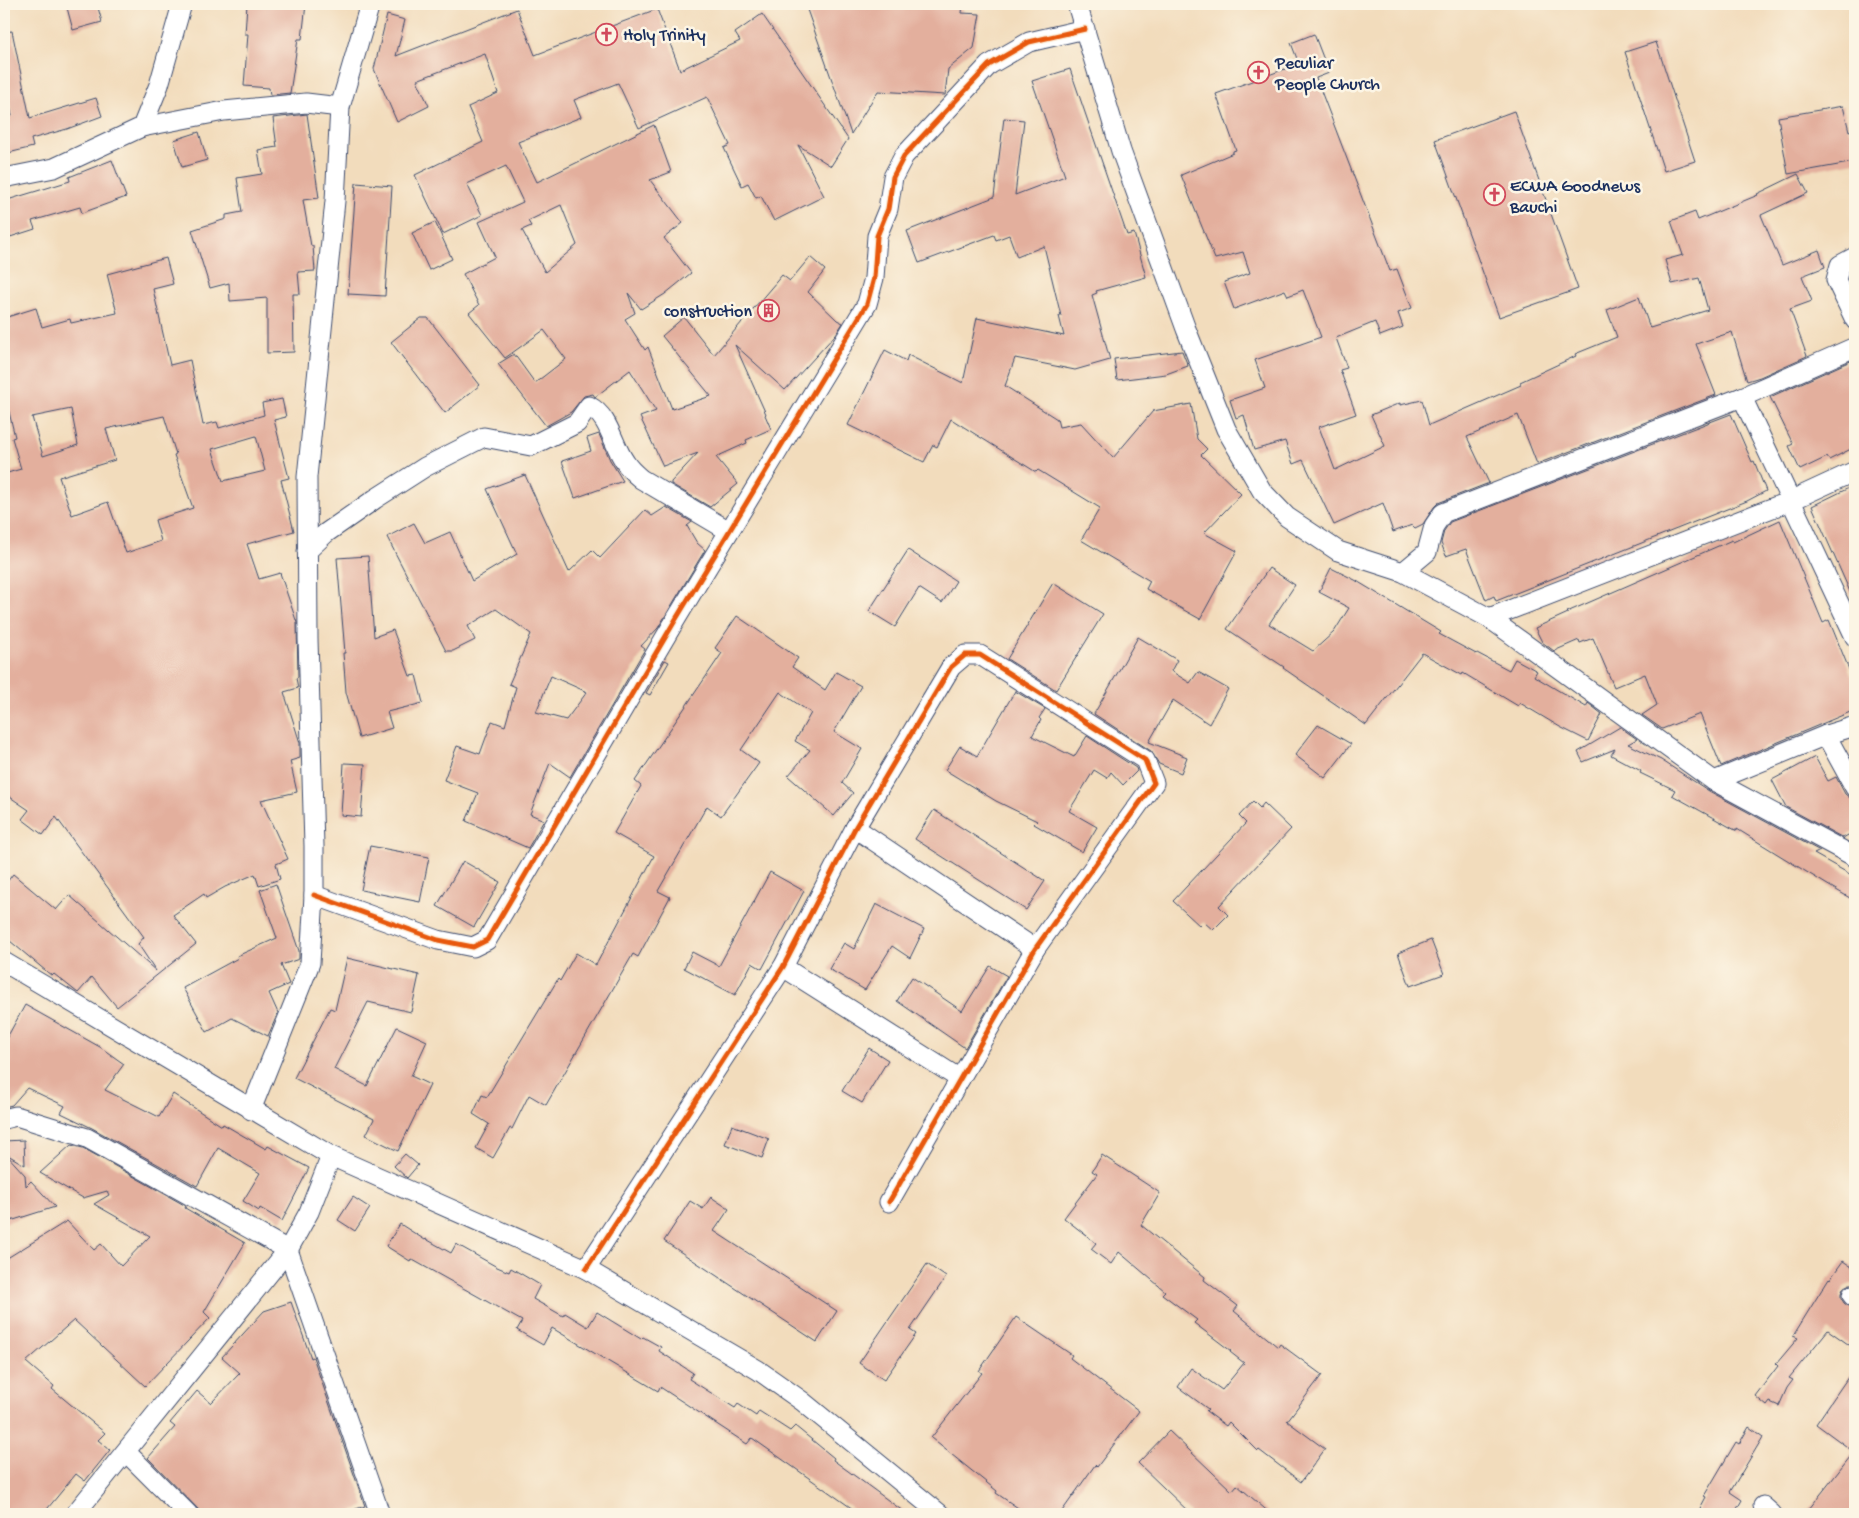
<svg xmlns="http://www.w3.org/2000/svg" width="1859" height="1518" font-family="'Gochi Hand',sans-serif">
  <rect width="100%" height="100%" fill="#fcf5e5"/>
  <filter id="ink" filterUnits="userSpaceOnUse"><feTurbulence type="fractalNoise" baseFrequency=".02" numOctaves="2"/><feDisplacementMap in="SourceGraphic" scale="10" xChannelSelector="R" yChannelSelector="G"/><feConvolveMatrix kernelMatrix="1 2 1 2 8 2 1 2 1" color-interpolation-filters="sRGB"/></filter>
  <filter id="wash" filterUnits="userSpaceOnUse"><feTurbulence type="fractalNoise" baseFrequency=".0096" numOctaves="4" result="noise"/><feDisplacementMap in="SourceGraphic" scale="20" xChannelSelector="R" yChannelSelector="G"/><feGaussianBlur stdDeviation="1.12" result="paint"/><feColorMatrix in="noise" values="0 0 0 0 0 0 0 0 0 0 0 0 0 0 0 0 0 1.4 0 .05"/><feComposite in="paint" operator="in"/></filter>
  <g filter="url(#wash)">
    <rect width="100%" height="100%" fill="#f2dcbc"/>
    <g id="blocks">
      <g fill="#e3af9d" fill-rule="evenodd">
        <polygon points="66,4 97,4 102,22 73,30"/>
        <polygon points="247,4 306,4 302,39 298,39 290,93 270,95 269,88 244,86 248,34 245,34"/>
        <polygon points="805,4 963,4 962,13 980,14 974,48 948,69 945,95 878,91 851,134"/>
        <path d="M517 9 535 55 657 9 680 70 740 41 735 33 762 14 848 139 831 166 798 145 824 196 774 221 761 196 756 198 748 183 742 186 724 148 730 145 707 97 639 128 618 83 574 100 581 117 518 142 537 182 654 125 671 172 650 180 683 223 664 238 691 273 665 294 641 309 628 293 635 313 625 319 645 350 648 347 672 409 711 396 662 336 684 317 714 355 782 275 790 281 810 257 825 270 808 292 837 320 843 323 836 334 785 390 735 345 766 414 765 415 771 429 746 440 747 443 716 457 738 484 710 507 671 484V482L698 453 663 466 640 417 656 411 630 370 595 397 593 394 584 396 571 412 546 426 498 364 514 354 535 383 566 359 544 330 505 358 469 313 479 305 463 274 495 257 479 222 523 202 506 166 467 184 482 215 443 234 415 175 483 142 468 107 498 93 485 54 417 80 429 106 397 122 374 69 387 15 405 20 396 56ZM561 205 577 245 545 272 522 230 531 226 528 221Z"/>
        <polygon points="12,31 30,118 96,98 102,116 67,129 31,139 33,147 4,154 4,118 12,116 4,76 4,32"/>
        <polygon points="1314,34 1329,73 1316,78 1390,271 1397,269 1412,308 1398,313 1403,327 1380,336 1375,322 1336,338 1347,368 1340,370 1356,414 1319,427 1335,470 1385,446 1371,415 1400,403 1400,405 1422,400 1429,425 1521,385 1520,382 1576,356 1575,354 1617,337 1607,310 1639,297 1650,328 1708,310 1699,278 1672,284 1665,260 1683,255 1671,221 1695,212 1698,220 1758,195 1757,194 1798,174 1808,193 1761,215 1782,265 1819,250 1825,267 1802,276 1812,301 1790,309 1807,356 1760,377 1747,381 1732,332 1696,344 1716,395 1537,464 1518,415 1467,437 1489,483 1438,503 1434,507 1423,524 1415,528 1412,525 1393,532 1383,503 1334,525 1303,460 1293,464 1285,441 1254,450 1244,415 1236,418 1230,400 1265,388 1255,360 1321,337 1303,290 1288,296 1285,290 1234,309 1224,282 1250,273 1243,252 1215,259 1181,175 1233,153 1233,151 1236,150 1216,94 1299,64 1291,43"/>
        <polygon points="1656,42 1695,161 1664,171 1625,52"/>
        <polygon points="1070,69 1127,235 1134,233 1146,277 1096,291 1097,293 1092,295 1110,360 1075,370 1015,358 1005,386 1057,419 1059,427 1081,423 1113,458 1153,411 1191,404 1197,439 1207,449 1201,455 1241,494 1204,533 1237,551 1200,619 1146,589 1150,581 1081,540 1100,508 1038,470 1036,472 951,419 937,447 933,445 924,462 848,425 885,350 906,361 908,355 963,383 977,318 1064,336 1059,316 1061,316 1044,246 1017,257 1009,235 996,240 994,235 919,263 907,231 994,197 1004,118 1024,120 1015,195 1065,176 1032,81"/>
        <polygon points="1843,106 1849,131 1855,129 1855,162 1788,174 1778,117"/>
        <polygon points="1514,111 1578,289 1499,317 1435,140"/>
        <polygon points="307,114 319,198 303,200 311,246 313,246 315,271 298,272 300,294 293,294 294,352 267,353 267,298 230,301 229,283 210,288 192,230 226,219 226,215 242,212 237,178 262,174 258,150 277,147 273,118"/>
        <polygon points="199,132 207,160 182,167 174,140"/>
        <polygon points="112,160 126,197 82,213 80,207 32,221 35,229 4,239 4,201 70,181 69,177"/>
        <polygon points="356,183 392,186 385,296 348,294"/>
        <polygon points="435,222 452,259 429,270 412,233"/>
        <path d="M166 258 173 284 153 289 170 365 190 360 203 425 217 422 219 428 264 415 262 403 282 399 286 417 274 420 289 478 281 480 294 531 247 544 259 579 280 573 297 623 298 677 296 678 298 688 284 692 300 743V758L290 761 297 792 261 800 288 859 276 864 280 879 259 886 255 874 225 887 206 898 204 894 173 915 196 944 117 1007 92 977 78 993 54 974 52 976 4 936V886L13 874 56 910 69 895 156 971 138 944 144 937 56 817 43 835 22 819 29 810 4 793V474L21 469 12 438 15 437 4 391V318L36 308 42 327 70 319 71 323 117 313 107 274ZM71 409 78 445 43 456 32 417ZM164 416 176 454 174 455 193 508 155 520 161 541 126 553 108 502 72 515 59 477 115 460 106 429ZM256 436 265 471 223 481 212 449Z"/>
        <polygon points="421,318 428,318 480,385 445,413 391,342"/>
        <polygon points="1182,351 1188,366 1166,374 1117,380 1114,359"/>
        <polygon points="1855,359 1855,447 1829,460 1827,457 1800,470 1789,446 1793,444 1770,397"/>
        <polygon points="1731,414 1752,462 1754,461 1766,491 1747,501 1496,601 1494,596 1486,600 1466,549 1446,556 1441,543 1444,531 1450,522"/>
        <polygon points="599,434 610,460 623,481 575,498 562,461 591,451 587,438"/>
        <path d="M525 475 569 572 592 550 600 558 645 510 652 516 666 507 692 522 687 526 697 543 705 550 658 628 641 646 645 649 570 777 550 763 530 814 544 820 528 848 466 821 478 793 444 780 457 746 480 754 492 721 505 726 516 687 509 684 531 634 496 609 468 626 475 640 453 651H446L387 537 414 523 425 543 450 532 472 581 517 554 487 489ZM551 676 587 692 566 720 536 712Z"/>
        <polygon points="1855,485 1855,603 1812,506"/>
        <polygon points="1780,520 1823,623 1829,620 1855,684 1855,710 1721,766 1700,714 1662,729 1642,715 1657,705 1645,674 1614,687 1593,638 1580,643 1579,640 1554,651 1542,642 1535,628 1568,613 1567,612 1732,540 1733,542"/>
        <polygon points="908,550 956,581 942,603 919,588 895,627 869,611"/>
        <polygon points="368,556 374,637 393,630 410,676 416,675 423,703 387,712 392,728 359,738 346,692 343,653 345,653 337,558"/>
        <polygon points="1269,568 1295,585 1269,624 1313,651 1334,632 1349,608 1319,592 1331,568 1355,580 1441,632 1439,634 1476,654 1477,653 1509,670 1515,659 1537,671 1534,676 1586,707 1588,703 1602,714 1588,741 1560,727 1520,703 1518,706 1463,673 1462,675 1422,653 1366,725 1283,668 1284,667 1227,629"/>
        <polygon points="1053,583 1103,614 1056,690 1007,659"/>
        <polygon points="737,616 798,658 792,667 825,690 836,672 861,686 834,732 862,749 842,783 853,793 834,816 788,776 810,750 795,741 811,713 780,692 741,750 759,763 721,816 707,806 658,891 670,897 638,957 633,954 546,1105 529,1095 512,1129 510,1128 493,1158 476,1148 489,1124 473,1114 482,1095 487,1097 558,979 560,981 576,953 596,965 654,856 614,833 641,786 635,781 722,653 715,648"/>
        <polygon points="1138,637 1177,660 1171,671 1190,683 1198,672 1228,689 1209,724 1173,700 1149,742 1187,757 1181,773 1159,764 1151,751 1094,714"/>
        <polygon points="665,660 669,662 650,695 646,693"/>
        <polygon points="1015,691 1045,709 1039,718 1041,720 1032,736 1074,757 1087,736 1136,768 1137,771 1123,785 1111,772 1107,778 1094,770 1069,811 1097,827 1082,852 1034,824 1037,821 996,801 945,770 960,746 977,756"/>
        <polygon points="1318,725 1351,744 1325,778 1295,755"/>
        <polygon points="1620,727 1637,739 1628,744 1661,760 1709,791 1820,851 1814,854 1855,877 1855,901 1826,884 1737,829 1737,831 1672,795 1675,790 1640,773 1641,771 1611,755 1615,749 1583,762 1578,752"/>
        <polygon points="1815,757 1828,781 1836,777 1845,794 1850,798 1855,799 1855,831 1843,838 1786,807 1772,780"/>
        <polygon points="344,763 365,764 361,817 341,815"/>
        <polygon points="1253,801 1260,808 1264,803 1291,829 1219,906 1228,915 1213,930 1204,922 1200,926 1173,901 1246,823 1239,816"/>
        <polygon points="934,810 1045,881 1026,910 915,839"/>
        <polygon points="370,846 429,857 420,902 361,890"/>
        <polygon points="463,861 500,882 474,927 437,906"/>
        <polygon points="770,872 804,891 762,969 752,963 735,995 684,968 692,952 719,966"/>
        <polygon points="276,884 299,951 299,959 281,965 289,984 269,993 278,1013 268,1036 232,1018 207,1032 183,988 238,958 237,956 277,938 260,890"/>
        <polygon points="876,904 924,929 910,958 892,946 865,990 829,969 844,943 854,949"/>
        <polygon points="1431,940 1444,974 1410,986 1398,953"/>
        <polygon points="347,958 419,975 411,1012 368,1002 334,1069 367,1086 397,1027 427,1041 411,1076 430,1085 398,1151 366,1135 374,1119 294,1078 330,1008 335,1010"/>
        <polygon points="990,966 1007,976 965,1048 897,1001 912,977 962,1011"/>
        <polygon points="25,1005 100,1047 124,1064 105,1090 159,1117 173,1094 222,1126 223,1124 266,1149 268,1146 309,1168 282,1221 260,1208 259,1211 243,1201 260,1173 218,1148 197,1186 92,1128 61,1113 65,1106 27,1088 12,1105 4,1107 4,1043"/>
        <polygon points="869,1048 888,1060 862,1103 842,1091"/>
        <polygon points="732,1125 769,1139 762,1158 725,1144"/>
        <polygon points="24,1140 25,1165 6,1154 25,1175 26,1186 31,1181 55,1207 4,1223 4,1141"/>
        <polygon points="71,1145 83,1148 186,1206 185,1208 245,1243 204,1312 210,1318 145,1386 74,1320 26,1362 54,1386 52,1389 105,1433 98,1440 110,1450 85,1481 76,1474 43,1514 4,1514 4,1260 67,1221 94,1250 101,1244 121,1266 150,1236 94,1204 109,1195 107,1191 83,1198 40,1173"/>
        <polygon points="405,1154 418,1165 407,1178 394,1166"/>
        <polygon points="1102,1155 1160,1193 1141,1225 1205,1277 1204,1280 1238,1306 1234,1311 1278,1347 1280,1344 1322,1375 1287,1421 1325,1449 1301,1482 1259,1450 1258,1451 1229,1422 1226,1426 1206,1411 1208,1409 1178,1387 1191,1368 1222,1390 1244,1363 1230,1352 1231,1351 1194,1323 1197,1320 1162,1294 1165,1291 1119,1252 1111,1264 1091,1249 1096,1243 1064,1218 1097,1174 1092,1171"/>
        <polygon points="353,1197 370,1208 355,1231 338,1220"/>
        <polygon points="711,1197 729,1209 714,1231 837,1311 817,1342 664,1241 690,1201 703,1209"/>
        <polygon points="400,1224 425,1240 426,1239 451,1253 456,1244 497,1267 509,1272 511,1268 540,1285 533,1299 563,1316 565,1313 588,1327 597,1312 641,1339 643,1337 661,1347 659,1351 693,1373 689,1379 735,1408 738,1404 756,1416 759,1411 790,1431 795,1426 834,1458 833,1460 907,1514 860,1514 752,1438 747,1444 660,1387 658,1391 552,1328 543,1345 517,1330 522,1321 411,1259 410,1261 386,1246"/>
        <polygon points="1843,1261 1855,1269 1855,1284 1850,1284 1844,1287 1841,1293 1841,1298 1844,1303 1852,1309 1855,1309 1855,1349 1828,1330 1789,1378 1793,1380 1787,1388 1779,1406 1770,1402 1767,1406 1755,1396 1778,1366 1776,1364 1798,1338 1793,1336 1829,1278 1830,1279"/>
        <polygon points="927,1264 946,1277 910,1330 916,1334 884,1380 859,1363"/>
        <polygon points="291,1302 311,1358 313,1357 365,1506 353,1510 354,1514 203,1514 148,1458 175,1427 170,1423 197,1391 211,1403 240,1373 222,1357 264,1311"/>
        <polygon points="1016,1317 1072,1355 1070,1358 1139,1411 1097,1467 1095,1465 1060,1514 1027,1514 996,1493 997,1491 931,1438 982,1373 979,1371"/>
        <polygon points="1855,1367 1855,1514 1805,1514 1854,1452 1816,1424"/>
        <polygon points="1749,1427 1763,1437 1730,1492 1742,1500 1734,1514 1697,1514 1706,1497 1704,1496 1736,1442 1739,1444"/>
        <polygon points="1169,1431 1232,1491 1237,1485 1271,1514 1191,1514 1138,1463"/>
      </g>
    </g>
  </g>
  <g filter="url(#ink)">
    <use href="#blocks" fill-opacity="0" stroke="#3b496c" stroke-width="1"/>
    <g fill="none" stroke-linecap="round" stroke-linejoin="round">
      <defs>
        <g id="street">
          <polyline points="1077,4 1121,151 1186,329 1226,429 1262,491 1287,517 1338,551 1403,572 1489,618 1714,781 1855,857"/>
          <polyline points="142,127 224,111 306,103 340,107"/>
          <polyline points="4,178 54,168 142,127 159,85 182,4"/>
          <polyline points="1855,257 1840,265 1836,280 1855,320"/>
          <polyline points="1742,397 1855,637"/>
          <path d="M307 551 326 533 375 499 425 467 484 437 531 446 577 423 589 406C610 417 612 444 625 462 629 469 635 474 641 479L729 531"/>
          <polyline points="1403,572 1427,552 1434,526 1443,513 1742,397 1855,347"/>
          <polyline points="1489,618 1790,501 1855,471"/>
          <polyline points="1826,735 1855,788"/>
          <polyline points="1714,781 1826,735 1855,726"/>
          <polyline points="855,828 1035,949"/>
          <polyline points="314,895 438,940 473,947 487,940 676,619 867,304 874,278 877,236 888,209 893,177 904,156 989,65 1029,42 1085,29"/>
          <polyline points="4,962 331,1156 586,1269 758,1370 802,1401 940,1514"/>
          <polyline points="783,967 960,1079"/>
          <polyline points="251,1110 310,963 314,895 314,846 308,639 307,477 335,201 340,107 370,4"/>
          <polyline points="4,1119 16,1116 87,1138 288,1250 380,1514"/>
          <polyline points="586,1269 783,967 855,828 951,667 965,655 980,655 1145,760 1154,783 1035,949 889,1202"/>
          <polyline points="1852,1295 1855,1298"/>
          <polyline points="126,1452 188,1514"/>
          <polyline points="1763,1506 1772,1514"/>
          <polyline points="75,1514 288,1250 309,1212 331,1156"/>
        </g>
      </defs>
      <use href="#street" stroke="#3b496c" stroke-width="21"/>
      <use href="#street" stroke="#fff" stroke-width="19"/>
      <defs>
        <g id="cycleway">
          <polyline points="314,895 438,940 473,947 487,940 676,619 867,304 874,278 877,236 888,209 893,177 904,156 989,65 1029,42 1085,29"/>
          <polyline points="586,1269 783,967 855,828 951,667 965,655 980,655 1145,760 1154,783 1035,949 889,1202"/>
        </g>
      </defs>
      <use href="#cycleway" stroke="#fcf5e5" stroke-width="8"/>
      <use href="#cycleway" stroke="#e8590c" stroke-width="5"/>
    </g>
  </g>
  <defs>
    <symbol id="church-ring" viewBox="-11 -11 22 22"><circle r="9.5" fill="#fcf5e5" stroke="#d1495b" stroke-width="1.5"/><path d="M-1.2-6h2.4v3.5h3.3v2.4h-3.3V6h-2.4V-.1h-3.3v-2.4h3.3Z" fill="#d1495b"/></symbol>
    <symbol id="building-ring" viewBox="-11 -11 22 22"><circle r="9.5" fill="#fcf5e5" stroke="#d1495b" stroke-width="1.5"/><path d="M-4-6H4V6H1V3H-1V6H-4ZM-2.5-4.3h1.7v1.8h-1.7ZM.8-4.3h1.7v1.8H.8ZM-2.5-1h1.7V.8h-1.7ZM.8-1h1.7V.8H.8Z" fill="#d1495b"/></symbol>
  </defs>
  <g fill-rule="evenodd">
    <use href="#church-ring" x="594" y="22" width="25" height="25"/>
    <use href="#church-ring" x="1246" y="60" width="25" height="25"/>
    <use href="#church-ring" x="1482" y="182" width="25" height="25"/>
    <use href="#building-ring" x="756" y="298" width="25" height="25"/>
  </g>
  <g text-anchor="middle" stroke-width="5" stroke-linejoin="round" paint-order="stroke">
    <g font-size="18" fill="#1b2f5e" stroke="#fcf5e5" text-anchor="start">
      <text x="623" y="40">Holy Trinity</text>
      <text x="1275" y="68">Peculiar<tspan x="1275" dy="21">People Church</tspan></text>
      <text x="1510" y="191">ECWA Goodnews<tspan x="1510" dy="21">Bauchi</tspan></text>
      <text x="752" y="316" text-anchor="end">construction</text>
    </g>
  </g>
  <rect width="1859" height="1518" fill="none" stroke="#fcf5e5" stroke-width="20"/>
</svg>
